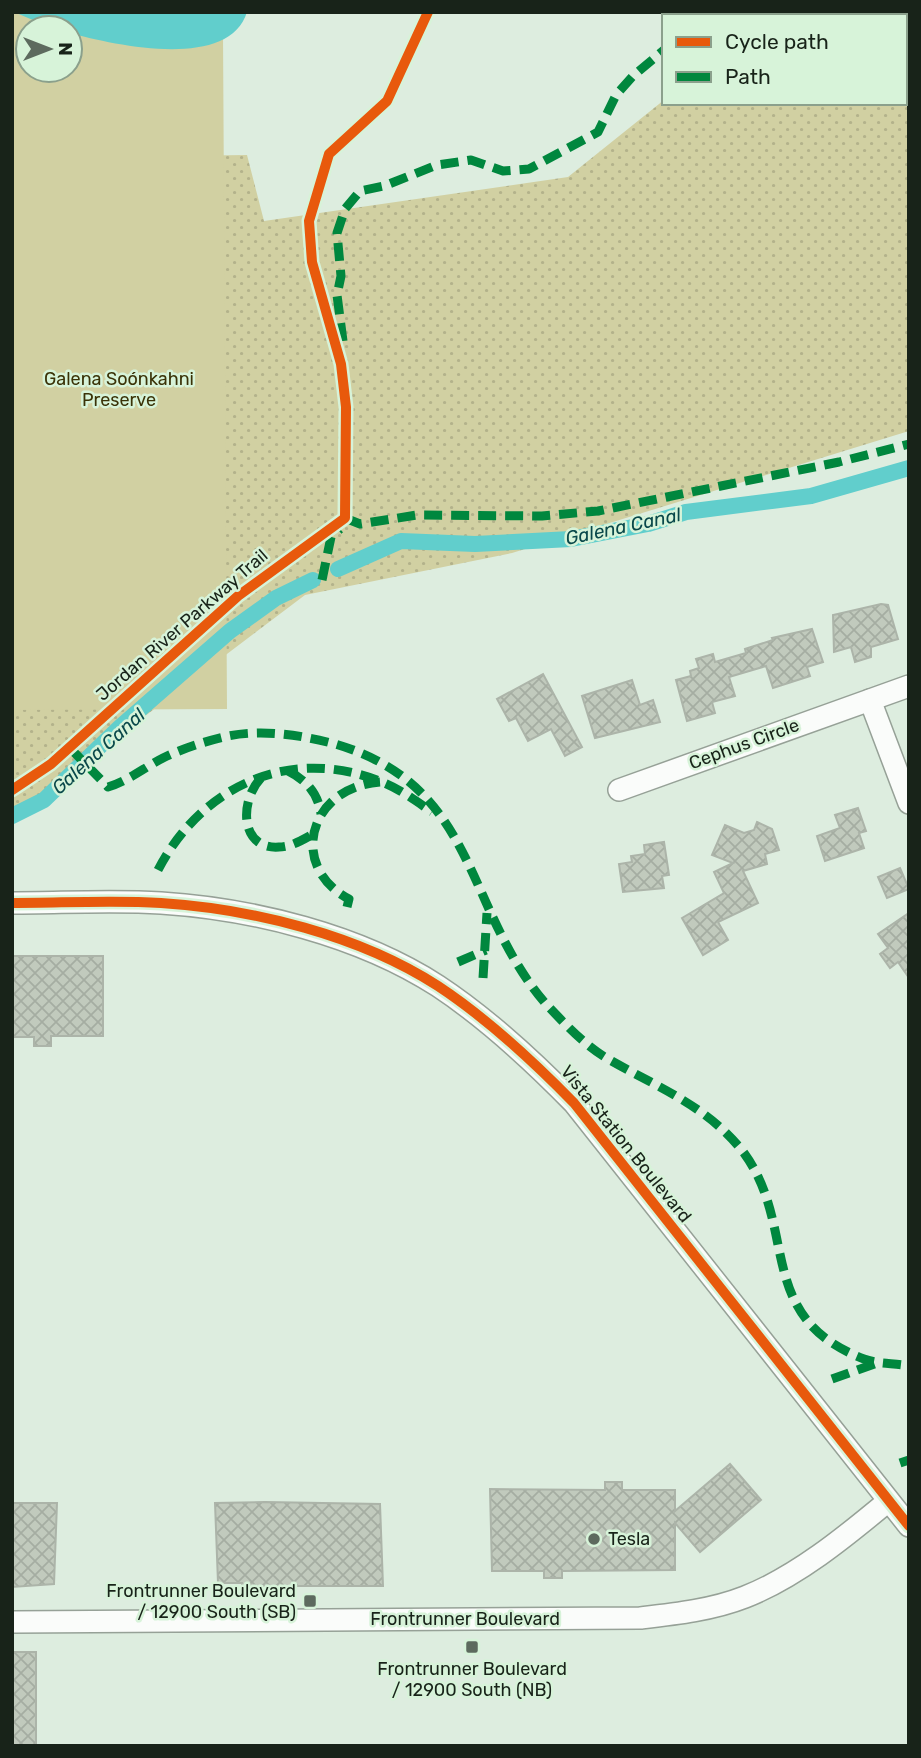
<svg xmlns="http://www.w3.org/2000/svg" width="921" height="1758" font-family="Rubik,sans-serif">
  <defs>
    <pattern id="grass-dots" width="8" height="8" patternUnits="userSpaceOnUse" patternTransform="scale(1.75)"><rect width="8" height="8" fill="#d1d0a2"/><path d="M2 2h.1M6 6h.1" fill="none" stroke="#b3b28b" stroke-width="1.8" stroke-linecap="round"/></pattern>
    <pattern id="building-cross-hatch" width="8" height="8" patternUnits="userSpaceOnUse" patternTransform="scale(1.75)"><rect width="8" height="8" fill="#c1cabd"/><path d="M0 0l8 8M0 8l8-8" fill="none" stroke="#a5ada2"/></pattern>
  </defs>
  <rect width="100%" height="100%" fill="#ddeddf"/>
  <polygon fill="url(#grass-dots)" points="909,17 909,431 512,553 305,595 21,810 12,810 12,158 247,155 264,221 568,177 664,100 664,103 905,103 905,18"/>
  <path fill="#d1d0a2" fill-rule="evenodd" d="M12 12H52L223 34 227 709 12 710ZM28 28H70V70H28Z"/>
  <path fill="#61cecc" d="M14 12H247C229 71 114 45 70 33V28L47 26Z"/>
  <g fill="none" stroke-linecap="round" stroke-linejoin="round">
    <g stroke="#61cecc" stroke-width="16">
      <polyline points="338,569 401,541 475,544 571,539 648,524 686,512 811,496 909,468"/>
      <polyline points="12,816 44,800 120,727 230,631 276,598 313,580"/>
    </g>
  </g>
  <g fill="url(#building-cross-hatch)" stroke="#acb4a9" stroke-width="2">
    <polygon points="881,604 888,605 898,639 871,647 871,657 855,662 851,647 834,652 833,615"/>
    <polygon points="812,629 823,662 807,667 810,676 773,688 766,666 729,677 735,696 712,702 715,713 687,721 676,680 691,676 690,671 699,668 696,659 713,654 715,662 746,653 745,649 773,640 772,638"/>
    <polygon points="543,674 582,747 565,756 551,729 528,741 516,718 509,721 497,699"/>
    <polygon points="632,680 640,705 653,700 660,722 595,738 582,696"/>
    <polygon points="858,808 866,831 859,833 864,848 825,861 817,836 840,828 835,815"/>
    <polygon points="757,822 772,829 779,850 765,854 767,864 743,871 758,903 718,922 728,940 703,955 682,918 724,893 714,872 733,863 712,855 725,825 744,833 754,830"/>
    <polygon points="664,842 669,875 662,876 664,888 623,892 619,864 632,862 631,856 645,854 644,845"/>
    <polygon points="900,868 909,889 887,898 878,877"/>
    <polygon points="909,913 909,978 898,962 890,968 880,954 888,948 878,934"/>
    <polygon points="12,956 103,956 103,1036 51,1036 51,1046 34,1046 34,1037 12,1037"/>
    <polygon points="730,1464 761,1500 700,1552 675,1523 675,1570 562,1571 562,1578 544,1578 544,1571 492,1571 490,1489 605,1490 605,1482 622,1482 622,1490 675,1490 675,1511"/>
    <polygon points="265,1502 380,1504 383,1586 242,1586 242,1583 218,1583 215,1503"/>
    <polygon points="12,1503 57,1503 54,1584 12,1587"/>
    <rect x="12" y="1652" width="24" height="94"/>
  </g>
  <g fill="none" stroke-linecap="round" stroke-linejoin="round">
    <defs>
      <g id="minor">
        <polyline points="870,700 909,803"/>
        <polyline points="619,790 909,686"/>
        <path d="M12 903C61 903 112 900 161 903 253 909 359 935 438 986 488 1019 532 1060 574 1103L909 1526"/>
        <path d="M12 1622 640 1618C675 1614 712 1610 745 1597 796 1577 845 1537 887 1502"/>
      </g>
    </defs>
    <use href="#minor" stroke="#96a197" stroke-width="24"/>
    <use href="#minor" stroke="#fafcfa" stroke-width="21"/>
    <g stroke="#00873e" stroke-width="9" stroke-dasharray="18 9" stroke-linecap="butt">
      <polyline points="764,16 772,12"/>
      <polyline points="343,341 337,295 341,276 337,233 345,209 360,191 384,186 437,165 471,160 503,171 529,169 598,132 616,95 633,76 664,50"/>
      <polyline points="345,518 360,524 417,515 542,516 598,511 839,462 909,444"/>
      <polyline points="322,580 331,537 340,529"/>
      <path d="M69 747 108 787C128 781 145 767 163 758 184 748 206 741 228 736 263 729 301 735 335 744 479 786 463 908 546 1004 564 1023 586 1047 610 1060 659 1088 709 1107 744 1153 799 1229 754 1317 864 1359 877 1364 895 1363 909 1366"/>
      <path d="M288 771C306 780 318 793 321 814"/>
      <path d="M261 778C239 801 240 850 279 847 292 847 304 839 315 833"/>
      <path d="M158 870C202 785 291 745 382 782 400 789 416 801 432 812"/>
      <path d="M347 907 349 899C288 867 308 787 380 782"/>
      <polyline points="458,962 486,950"/>
      <polyline points="483,978 487,913"/>
      <polyline points="832,1379 877,1363"/>
      <polyline points="900,1463 909,1460"/>
    </g>
    <defs>
      <g id="cycleway">
        <polyline points="12,790 51,764 238,596 345,518 346,407 341,364 312,262 309,221 329,154 387,101 428,12"/>
        <path d="M12 903C61 903 112 900 161 903 253 909 359 935 438 986 488 1019 532 1060 574 1103L909 1526"/>
      </g>
    </defs>
    <use href="#cycleway" stroke="#d7f3d9" stroke-width="15"/>
    <use href="#cycleway" stroke="#e8590c" stroke-width="10"/>
  </g>
  <g fill="#5d6a5e" stroke="#d7f3d9" stroke-width="2.5">
    <circle cx="594" cy="1539" r="7"/>
    <rect x="303" y="1594" width="14" height="14" rx="3.5"/>
    <rect x="465" y="1640" width="14" height="14" rx="3.5"/>
  </g>
  <g text-anchor="middle" stroke-width="5" stroke-linejoin="round" paint-order="stroke">
    <g font-size="18" fill="#3a3207" stroke="#d7f3d9">
      <text x="119" y="385">Galena Soónkahni<tspan x="119" dy="21">Preserve</tspan></text>
    </g>
    <g font-size="18" fill="#182319" stroke="#d7f3d9">
      <text transform="translate(182 625) rotate(-41)" y="6">Jordan River Parkway Trail</text>
      <text transform="translate(744 744) rotate(-20)" y="6">Cephus Circle</text>
      <text transform="translate(626 1144) rotate(51)" y="6">Vista Station Boulevard</text>
      <text x="465" y="1625">Frontrunner Boulevard</text>
    </g>
    <g font-size="18" fill="#182319" stroke="#d7f3d9" text-anchor="start">
      <text x="608" y="1545">Tesla</text>
      <text x="296" y="1597" text-anchor="end">Frontrunner Boulevard<tspan x="296" dy="21">/ 12900 South (SB)</tspan></text>
      <text x="472" y="1675" text-anchor="middle">Frontrunner Boulevard<tspan x="472" dy="21">/ 12900 South (NB)</tspan></text>
    </g>
    <g font-size="19" font-style="italic" fill="#09484a" stroke="#d7f3d9">
      <text transform="translate(623 526) rotate(-12)" y="7">Galena Canal</text>
      <text transform="translate(98 751) rotate(-42)" y="7">Galena Canal</text>
    </g>
  </g>
  <rect width="921" height="1758" fill="none" stroke="#182319" stroke-width="28"/>
  <rect x="662" y="14" width="245" height="91" fill="#d7f3d9" stroke="#8ba08c" stroke-width="2"/>
  <rect x="676" y="37" width="35" height="10" fill="#e8590c" stroke="#8ba08c" stroke-width="2"/>
  <text x="725" y="49" font-size="21" fill="#182319">Cycle path</text>
  <rect x="676" y="72" width="35" height="10" fill="#00873e" stroke="#8ba08c" stroke-width="2"/>
  <text x="725" y="84" font-size="21" fill="#182319">Path</text>
  <g transform="translate(49 49) rotate(90)"><circle r="33" fill="#d7f3d9" stroke="#8ba08c" stroke-width="2"/>
  <path d="M0-5L12 26L0 18L-12 26Z" fill="#5d6a5e"/>
  <text y="-10" font-size="19" font-weight="bold" text-anchor="middle" fill="#182319">N</text>
  </g>
</svg>
